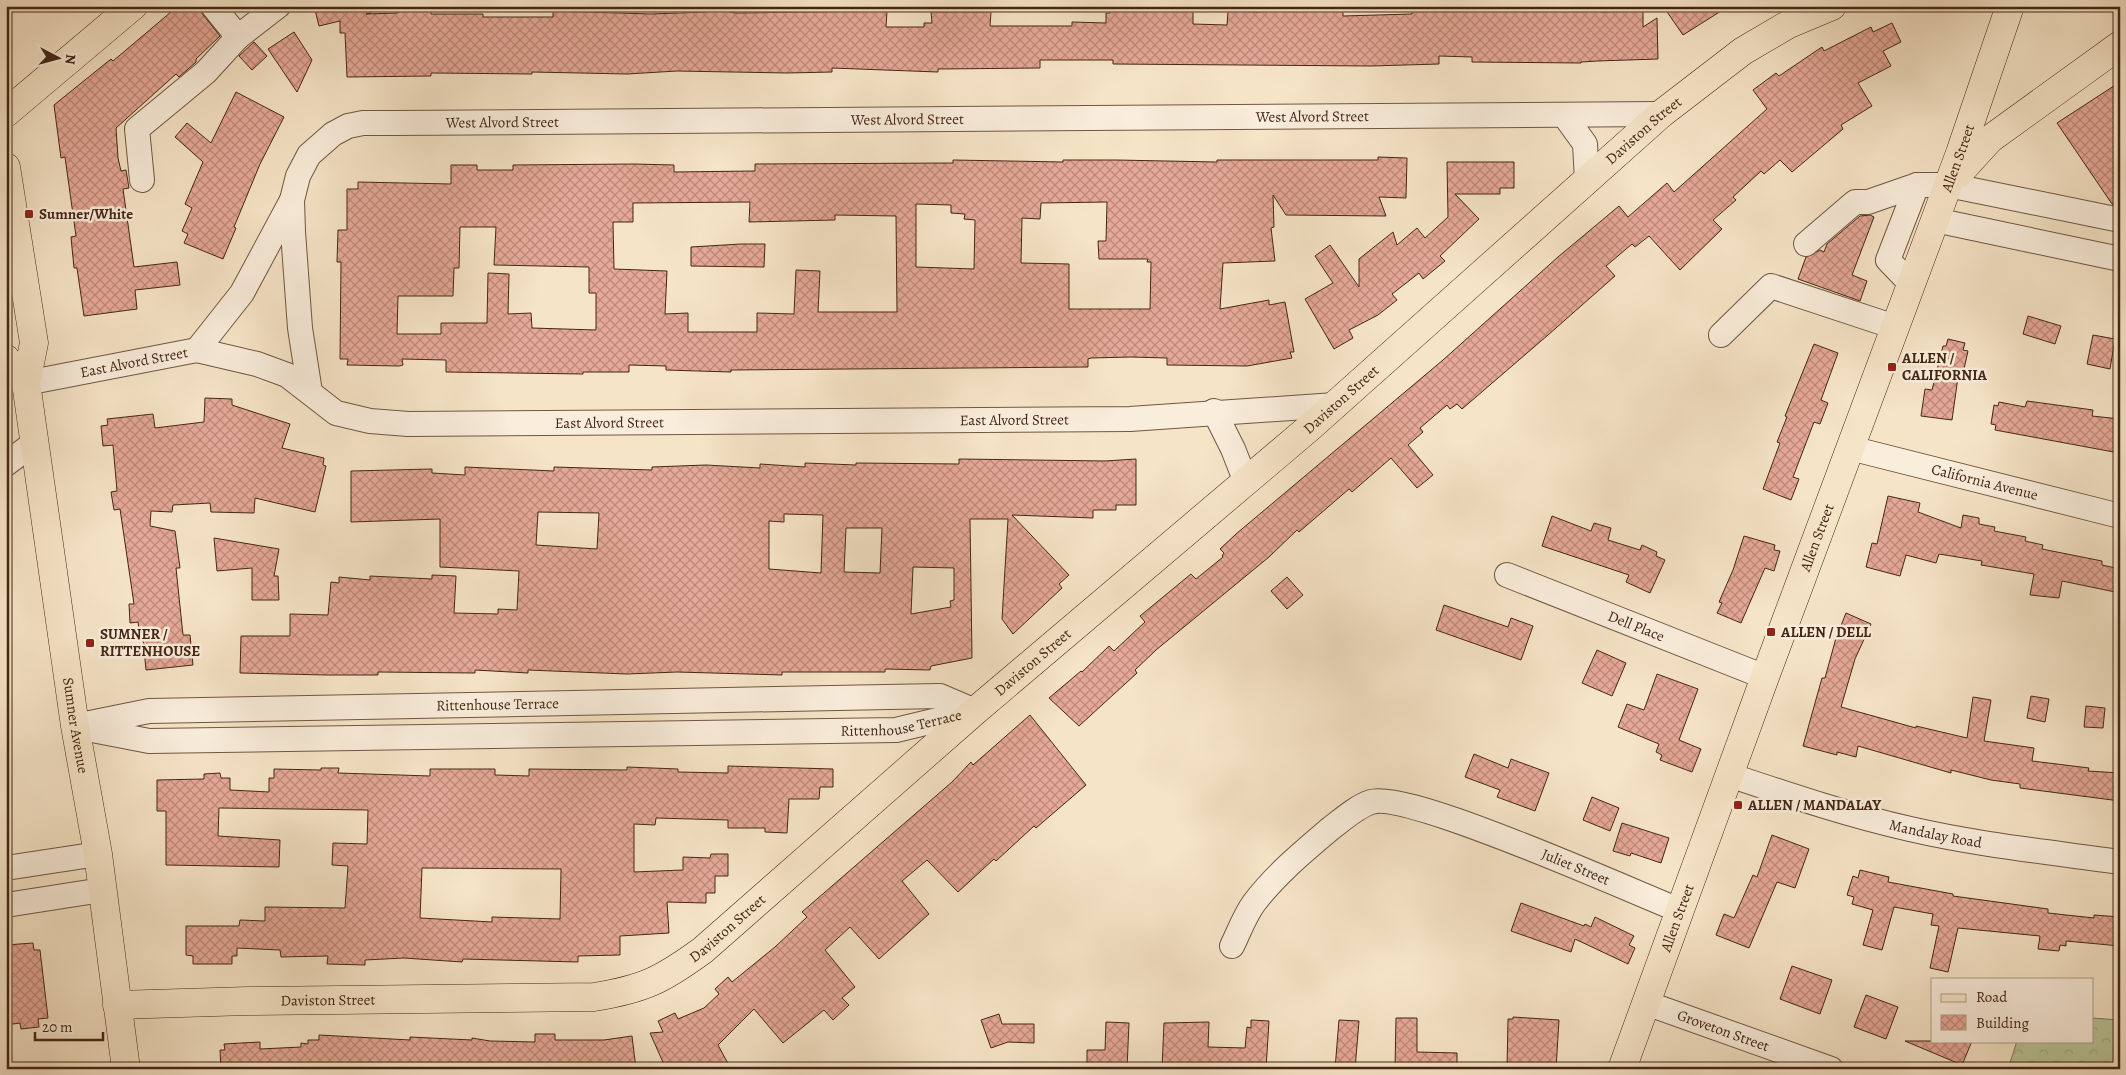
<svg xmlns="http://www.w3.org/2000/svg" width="2126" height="1075" font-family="Alegreya,serif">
  <defs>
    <pattern id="forest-crowns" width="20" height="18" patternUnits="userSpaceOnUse" patternTransform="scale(1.25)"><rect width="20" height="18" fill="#bac598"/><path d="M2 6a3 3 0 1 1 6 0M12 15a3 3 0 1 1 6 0" fill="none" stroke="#a1a982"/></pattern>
    <pattern id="building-cross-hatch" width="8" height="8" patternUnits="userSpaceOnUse" patternTransform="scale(1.25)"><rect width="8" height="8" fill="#e6a897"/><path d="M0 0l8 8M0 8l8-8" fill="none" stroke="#bc897a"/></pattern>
  </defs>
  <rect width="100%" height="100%" fill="#f6e4c7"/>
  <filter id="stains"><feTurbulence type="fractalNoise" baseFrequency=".004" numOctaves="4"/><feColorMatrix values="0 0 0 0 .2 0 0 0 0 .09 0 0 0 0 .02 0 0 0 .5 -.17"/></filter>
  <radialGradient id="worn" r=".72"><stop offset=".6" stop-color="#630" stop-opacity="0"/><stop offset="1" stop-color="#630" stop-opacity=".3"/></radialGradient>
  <polygon fill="url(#forest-crowns)" stroke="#807657" points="2092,1018 2120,1020 2120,1069 2008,1069 2017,1041 2092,1041"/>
  <g fill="url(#building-cross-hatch)" stroke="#452616" fill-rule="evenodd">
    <polygon points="178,6 196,6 220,36 196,59 196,62 179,77 176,74 116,128 118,158 121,171 126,170 129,188 123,189 134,267 177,262 180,285 135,290 137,309 84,316 77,268 74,268 71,237 76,236 65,157 61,158 54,105 111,59 113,61"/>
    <polygon points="314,6 370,6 371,13 366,14 398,13 398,10 431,11 431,14 483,14 483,17 553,17 553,11 651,14 706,12 706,6 729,6 729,12 736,13 887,11 886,27 924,27 924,23 932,23 931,12 991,12 990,26 1072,26 1072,22 1106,23 1106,13 1110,13 1110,9 1164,9 1164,6 1193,6 1193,24 1227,25 1228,11 1259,12 1263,10 1263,7 1343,7 1343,16 1412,14 1412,6 1600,6 1600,12 1643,11 1643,27 1657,18 1658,59 1597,61 1581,62 1581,63 1472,62 1472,57 1439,56 1439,64 1371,66 1113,64 1113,60 1040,60 1040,68 938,69 938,72 832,68 832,72 787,73 677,71 627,74 532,72 532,74 431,73 431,76 347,77 345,33 340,33 340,21 319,26"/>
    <polygon points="1663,6 1729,6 1683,35"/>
    <polygon points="1892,23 1901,42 1883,51 1891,66 1858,83 1872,106 1841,125 1843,129 1792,172 1780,160 1764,174 1761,171 1733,197 1736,200 1713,220 1722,229 1680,270 1649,236 1635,247 1632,244 1606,266 1615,276 1548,335 1462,409 1457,404 1450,409 1447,405 1420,428 1423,432 1408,445 1433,475 1417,488 1391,458 1352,492 1349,489 1299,532 1297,530 1269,557 1156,650 1135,670 1137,673 1079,726 1049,698 1081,671 1082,672 1109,646 1114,651 1145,622 1140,616 1191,574 1196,579 1223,557 1222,556 1224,553 1220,549 1236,534 1443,360 1558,257 1619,206 1628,217 1667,183 1674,192 1767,109 1753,90 1776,73 1779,76 1822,47 1824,51 1871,27 1873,32"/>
    <polygon points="294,32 312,60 297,92 268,49"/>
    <polygon points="254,42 267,56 252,70 239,56"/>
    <polygon points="2120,82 2120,206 2112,204 2057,123"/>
    <polygon points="236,92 284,117 260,164 234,227 236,228 223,259 184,243 188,234 182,231 192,208 185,204 203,162 175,137 187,123 211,143"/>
    <path d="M1378 157 1407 158 1406 198 1379 197 1386 216 1286 215 1273 195 1274 227 1271 228 1275 261 1223 263 1220 309 1269 300V305L1285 302 1294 352H1290L1292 358 1247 366 1167 365V358L1131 357 1091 358 1088 359V367L731 370V372L666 370V366L629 365V372H583V374L446 372V360L402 359 403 365 399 366 347 365 348 359H340L341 262H337L338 230H347V189H358V182L451 184V165H477V170H513V165L634 164 674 165V172L755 171V164L953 163V160L1063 162V160H1116L1217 162V160H1378ZM750 202 749 222 835 220V215L896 216 897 312H818L820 271 796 270 794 314 757 313V332H688V313L665 314 667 271 614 269 613 222H633V203ZM1107 202 1106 241H1098L1099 259H1148L1147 262H1151L1150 309H1069V264L1021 263 1022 218 1040 219 1041 203ZM916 204 951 205V213L965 214 964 219 975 220 974 269 916 267ZM460 227H496L494 265 589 267V293H596V330L532 328 531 313 508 314 509 274 488 273 487 323H441V334H397L398 296H453L454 268H459Z"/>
    <polygon points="1447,162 1514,162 1514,188 1500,188 1500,194 1455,194 1479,219 1440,256 1445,261 1423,279 1419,273 1392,294 1397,300 1378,315 1349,330 1353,338 1334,349 1305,299 1333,283 1315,256 1330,245 1359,287 1359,259 1393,232 1397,245 1417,228 1425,238 1448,217"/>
    <polygon points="1870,215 1874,217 1852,275 1867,281 1860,301 1798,279 1806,257 1820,250 1824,252 1827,244 1860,216"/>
    <polygon points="741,244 765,244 764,267 691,266 691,247"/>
    <polygon points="2028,316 2061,326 2055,344 2023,334"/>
    <polygon points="2093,335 2115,339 2110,369 2087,364"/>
    <polygon points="1948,339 1965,343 1963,350 1968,351 1962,378 1958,377 1952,420 1921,416 1925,389 1932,390 1943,346 1946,346"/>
    <polygon points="1814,344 1838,353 1821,400 1828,403 1820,424 1814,422 1793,477 1799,479 1791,500 1763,489 1780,443 1777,442 1787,417 1785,416"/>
    <polygon points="205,398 232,399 232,405 290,424 282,448 324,458 323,465 326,466 315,512 255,498 254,513 211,512 210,503 173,505 172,512 151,511 150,526 175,531 180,568 176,568 183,635 190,635 193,665 146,670 142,629 139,629 138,622 130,623 129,604 134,604 120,509 114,510 111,492 117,491 113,445 103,446 101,426 108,425 107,419 153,414 155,428 204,422"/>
    <polygon points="2027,401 2093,410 2092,416 2120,419 2119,453 1995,430 1996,425 1991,424 1994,405 1998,406 1999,402 2025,407"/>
    <path d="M959 459 1105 461 1136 459V505H1116V510H1093V518L1012 515 1069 575 1059 584 1062 588 1013 634 1002 619 1008 519H970L972 658 931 666 930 670 885 669V672H782V675L677 672 627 674 528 670V673L475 670V673L378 672V675H326L240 673 241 636H290V614L328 615 331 582 339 583V577L370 580V576L432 579V575L456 576 454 613 498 614V609L517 610 519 571 440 567V519L351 522V471L432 469V473L465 475V467L554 471V467L652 470V467L706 465 760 468V464L805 467V463L856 465V463L959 464ZM538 512 599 513 597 549 536 545ZM784 514 823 515 821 573 769 569V521L784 522ZM846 528H882L880 573 844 572ZM913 567 954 568V600L950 601 951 607 911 614Z"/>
    <polygon points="1888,496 1920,503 1918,512 1961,528 1963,515 1979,518 1979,524 1995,527 1994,531 2026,537 2025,541 2043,545 2042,549 2102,561 2102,565 2120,569 2120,593 2062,581 2059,598 2030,595 2034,574 1981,565 1982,561 1939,554 1936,563 1906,555 1900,576 1866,567 1872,543 1877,544"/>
    <polygon points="1552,516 1591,531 1594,523 1611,528 1608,540 1640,550 1642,545 1657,552 1656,556 1665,560 1650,593 1626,582 1629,575 1542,546"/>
    <polygon points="1744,536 1775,545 1774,550 1780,551 1774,571 1765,568 1741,623 1717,613 1722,603 1719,602 1733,570"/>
    <polygon points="214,538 279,549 274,576 278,576 279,600 252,600 252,568 217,571"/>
    <polygon points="1287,577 1303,595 1287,609 1271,591"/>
    <polygon points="1444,605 1508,627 1511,618 1533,626 1521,660 1436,630"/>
    <polygon points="1846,613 1871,624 1855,659 1841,707 1916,728 1916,726 1967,738 1973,697 1991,700 1984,741 2034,748 2032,761 2089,768 2088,771 2120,773 2120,801 2020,788 2020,784 1991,780 1951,770 1951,773 1858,746 1856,757 1837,752 1837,755 1803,746 1822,678 1825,678 1836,638"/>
    <polygon points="1597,650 1626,663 1612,696 1582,683"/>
    <polygon points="1657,674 1698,689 1679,740 1701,749 1692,772 1660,760 1662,755 1656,752 1659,744 1618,727 1627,704 1644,710"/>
    <polygon points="2031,696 2049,699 2045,722 2027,718"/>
    <polygon points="2086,706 2105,708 2103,728 2084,727"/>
    <polygon points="1030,715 1086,785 1036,828 1034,826 996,861 994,859 958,892 927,860 902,881 929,914 879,959 850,927 825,950 855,987 842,998 849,1005 833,1020 824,1010 783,1043 754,1009 718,1045 731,1069 666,1069 650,1033 663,1032 658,1021 675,1013 678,1019 704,1008 719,994 715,989 728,977 732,982 775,947 807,917 802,912 952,782 971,762 973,765"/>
    <polygon points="1474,754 1508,768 1511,759 1549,773 1535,811 1497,797 1500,790 1465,777"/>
    <path d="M728 766 833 769V787H820L819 799H789L787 833 765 832V828H728V820L656 818 655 825 634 824V872L683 870V857L710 858 711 854H728V876H715V893H706V903L667 902 669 933 620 936V955L578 956V962L463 959 462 962 404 958 365 960V965L327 964 328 956 281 957 280 950 237 948V956H232V964H193V956L186 955V926H239L240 920 265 921V907L345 908 348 866 332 865 333 843 367 844 368 810 219 808 218 836 280 840 279 867 166 865V811H157V780L204 779V774L220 773 221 778H230V790L269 792V778H274V769L321 770V768H339L338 773 430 776V769H495V775L529 776V769L627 770V767L678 769V772L728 773ZM422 868 561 869 560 919 492 917V922L420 918Z"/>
    <polygon points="1592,797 1619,808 1610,831 1583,820"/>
    <polygon points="1622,823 1669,838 1661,863 1631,853 1630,856 1613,851"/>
    <polygon points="1772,835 1809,849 1795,888 1777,882 1749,948 1716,935 1724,914 1734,918 1753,875 1757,877"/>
    <polygon points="1860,870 1889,877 1888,882 1953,894 1953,896 2048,909 2048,913 2094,918 2094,915 2120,917 2120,946 2066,941 2066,946 2060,945 2059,951 2038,949 2040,936 1958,928 1948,972 1930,968 1939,926 1931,925 1933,914 1894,907 1882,950 1863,945 1873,910 1852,904 1854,897 1847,895 1853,876 1858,878"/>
    <polygon points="1521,903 1584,926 1585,924 1591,927 1595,917 1634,936 1629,945 1635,948 1628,964 1575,939 1571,952 1511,931"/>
    <polygon points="33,943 34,950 40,950 48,1018 38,1019 39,1027 21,1029 20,1023 6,1025 6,945"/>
    <polygon points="1792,966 1832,980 1820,1014 1780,999"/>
    <polygon points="1866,995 1898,1007 1886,1039 1854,1027"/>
    <polygon points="999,1014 1002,1024 1034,1024 1034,1043 1008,1042 991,1048 981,1020"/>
    <polygon points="1513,1017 1559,1020 1556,1069 1507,1069 1508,1019 1513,1019"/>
    <polygon points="1396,1018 1417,1018 1417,1052 1457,1053 1457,1069 1395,1069"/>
    <polygon points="1251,1020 1269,1021 1266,1069 1162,1069 1164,1023 1209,1022 1208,1047 1245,1048 1247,1027 1251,1028"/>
    <polygon points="1339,1020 1359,1021 1355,1069 1335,1069"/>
    <polygon points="1106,1022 1129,1023 1127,1069 1087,1069 1087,1050 1105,1050"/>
    <polygon points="535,1034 555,1034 555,1040 604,1040 632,1036 636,1069 448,1067 448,1069 221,1069 220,1050 225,1050 224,1044 260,1042 260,1049 301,1047 301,1043 308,1044 308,1040 319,1040 319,1035 410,1040 410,1037 472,1040 472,1038 490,1041 535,1042"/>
    <polygon points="1905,1041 1972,1041 1962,1065"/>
  </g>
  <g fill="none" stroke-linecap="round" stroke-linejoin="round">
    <defs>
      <g id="minor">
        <polyline points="213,6 238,37 278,6"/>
        <polyline points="1564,115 1585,144 1587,180"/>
        <polyline points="142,180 137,129 206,72 238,37"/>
        <polyline points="1935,220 2120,259"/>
        <polyline points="1806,244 1855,202 1868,202 1917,185 1948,185 2120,220"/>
        <polyline points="1911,284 1888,260 1917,185"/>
        <polyline points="1721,335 1771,286 1895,327"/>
        <polyline points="197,350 242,293 292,200"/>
        <path id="s1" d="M26 383 197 350 257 364 287 375 336 413 370 421 408 424 1130 419 1335 405"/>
        <path id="s2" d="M310 392 300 328 293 232 292 200 298 176 309 155 333 134 348 126 363 123H393L1661 114"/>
        <polyline points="1214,411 1233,449 1246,482"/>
        <path id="s3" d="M1850 448 2120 516"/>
        <polyline points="6,464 34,443"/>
        <path id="s4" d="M1507 575 1765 677"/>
        <path id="s5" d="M75 726 149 711 940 696 975 711"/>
        <path id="s6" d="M87 729 149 741 896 730 975 711"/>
        <path id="s7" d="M1729 775C1789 795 1848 815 1910 829 1979 845 2050 852 2120 862"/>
        <polyline points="6,868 98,854"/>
        <polyline points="6,905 102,890"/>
        <path id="s8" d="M1232 946C1239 932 1245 915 1254 903 1276 874 1303 852 1330 829 1342 820 1356 807 1371 802 1407 790 1631 891 1679 910"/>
        <path id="s9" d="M1646 1003 1831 1069"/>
      </g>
      <g id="major">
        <polyline points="6,113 133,6"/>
        <path id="s10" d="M6 167 34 343 26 383 75 726 98 854 126 1069"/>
        <polyline points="1958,174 1990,139 2120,45"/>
        <polyline points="6,359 26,383"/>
        <path id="s11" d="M117 1005 248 1001 594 997C644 989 662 980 703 950L975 711 1309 428 1661 114 1743 51 1789 24 1832 6"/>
        <path id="s12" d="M1622 1069 1765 677 1960 153 2010 6"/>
      </g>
    </defs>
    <use href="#minor" stroke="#715642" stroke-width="26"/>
    <use href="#major" stroke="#452616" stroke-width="29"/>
    <use href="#minor" stroke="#f9eddb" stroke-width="24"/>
    <use href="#major" stroke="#f6e4c7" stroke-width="28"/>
  </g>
  <g fill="#8f2418" stroke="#f9eddb" stroke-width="2">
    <rect x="24" y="209" width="10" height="10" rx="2.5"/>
    <rect x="1887" y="362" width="10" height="10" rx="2.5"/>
    <rect x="1766" y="627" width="10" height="10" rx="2.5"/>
    <rect x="85" y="638" width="10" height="10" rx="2.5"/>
    <rect x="1733" y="800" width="10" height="10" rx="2.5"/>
  </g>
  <g text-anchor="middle" stroke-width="5" stroke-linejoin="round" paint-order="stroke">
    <g font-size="15" fill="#452616" stroke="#f9eddb">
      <text dy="5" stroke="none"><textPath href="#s2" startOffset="1255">West Alvord Street</textPath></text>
      <text dy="5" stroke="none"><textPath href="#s2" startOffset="850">West Alvord Street</textPath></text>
      <text dy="5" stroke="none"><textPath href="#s2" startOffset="445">West Alvord Street</textPath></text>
      <text dy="5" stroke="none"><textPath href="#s11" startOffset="1845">Daviston Street</textPath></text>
      <text dy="5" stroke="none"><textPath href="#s12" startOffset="971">Allen Street</textPath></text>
      <text dy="5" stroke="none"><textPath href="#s1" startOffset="110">East Alvord Street</textPath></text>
      <text dy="5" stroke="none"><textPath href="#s11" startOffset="1440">Daviston Street</textPath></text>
      <text dy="5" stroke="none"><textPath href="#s1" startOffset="1009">East Alvord Street</textPath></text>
      <text dy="5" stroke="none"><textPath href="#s1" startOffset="604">East Alvord Street</textPath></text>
      <text dy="5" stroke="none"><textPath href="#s3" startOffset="139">California Avenue</textPath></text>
      <text dy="5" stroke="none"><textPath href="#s12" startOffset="566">Allen Street</textPath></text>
      <text dy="5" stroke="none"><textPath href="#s4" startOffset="139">Dell Place</textPath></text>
      <text dy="5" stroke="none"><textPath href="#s11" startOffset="1035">Daviston Street</textPath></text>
      <text dy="5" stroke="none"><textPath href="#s5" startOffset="424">Rittenhouse Terrace</textPath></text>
      <text dy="5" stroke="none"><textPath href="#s6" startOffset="816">Rittenhouse Terrace</textPath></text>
      <text dy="5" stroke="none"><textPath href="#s10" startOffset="565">Sumner Avenue</textPath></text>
      <text dy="5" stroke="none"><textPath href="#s7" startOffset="215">Mandalay Road</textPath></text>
      <text dy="5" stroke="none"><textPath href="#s8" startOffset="420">Juliet Street</textPath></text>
      <text dy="5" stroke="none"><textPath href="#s12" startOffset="161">Allen Street</textPath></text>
      <text dy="5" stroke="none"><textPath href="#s11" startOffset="630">Daviston Street</textPath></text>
      <text dy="5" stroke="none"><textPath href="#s11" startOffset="211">Daviston Street</textPath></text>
      <text dy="5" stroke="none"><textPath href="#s9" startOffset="82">Groveton Street</textPath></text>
    </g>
    <g font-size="15" font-weight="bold" fill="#452616" stroke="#f9eddb" text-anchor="start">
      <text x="39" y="219">Sumner/White</text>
      <text x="1902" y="363">ALLEN /<tspan x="1902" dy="17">CALIFORNIA</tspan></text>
      <text x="1781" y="637">ALLEN / DELL</text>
      <text x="100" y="639">SUMNER /<tspan x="100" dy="17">RITTENHOUSE</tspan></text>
      <text x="1748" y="810">ALLEN / MANDALAY</text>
    </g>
  </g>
  <rect width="2126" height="1075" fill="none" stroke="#f6e4c7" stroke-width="25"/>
  <rect x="8" y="8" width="2111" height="1060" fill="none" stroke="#452616" stroke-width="2.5"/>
  <rect x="12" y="12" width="2101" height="1050" fill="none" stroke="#452616"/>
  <rect x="1931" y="978" width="162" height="65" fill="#f9eddb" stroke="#b19d8c"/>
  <rect x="1941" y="994" width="25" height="8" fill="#f6e4c7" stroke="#b19d8c"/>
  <text x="1976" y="1002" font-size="15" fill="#452616">Road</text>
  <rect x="1941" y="1015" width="25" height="15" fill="url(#building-cross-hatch)" stroke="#b19d8c"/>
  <text x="1976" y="1028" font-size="15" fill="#452616">Building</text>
  <g transform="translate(58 58) rotate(96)" stroke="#f9eddb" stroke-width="4" paint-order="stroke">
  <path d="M0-4L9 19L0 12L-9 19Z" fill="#452616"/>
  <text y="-8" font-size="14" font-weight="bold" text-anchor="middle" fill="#452616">N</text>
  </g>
  <path d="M35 1032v8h68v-8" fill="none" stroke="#452616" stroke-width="2.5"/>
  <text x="42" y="1032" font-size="15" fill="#452616" stroke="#f9eddb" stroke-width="4" paint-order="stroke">20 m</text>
  <rect width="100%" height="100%" filter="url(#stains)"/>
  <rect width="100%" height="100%" fill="url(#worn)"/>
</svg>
